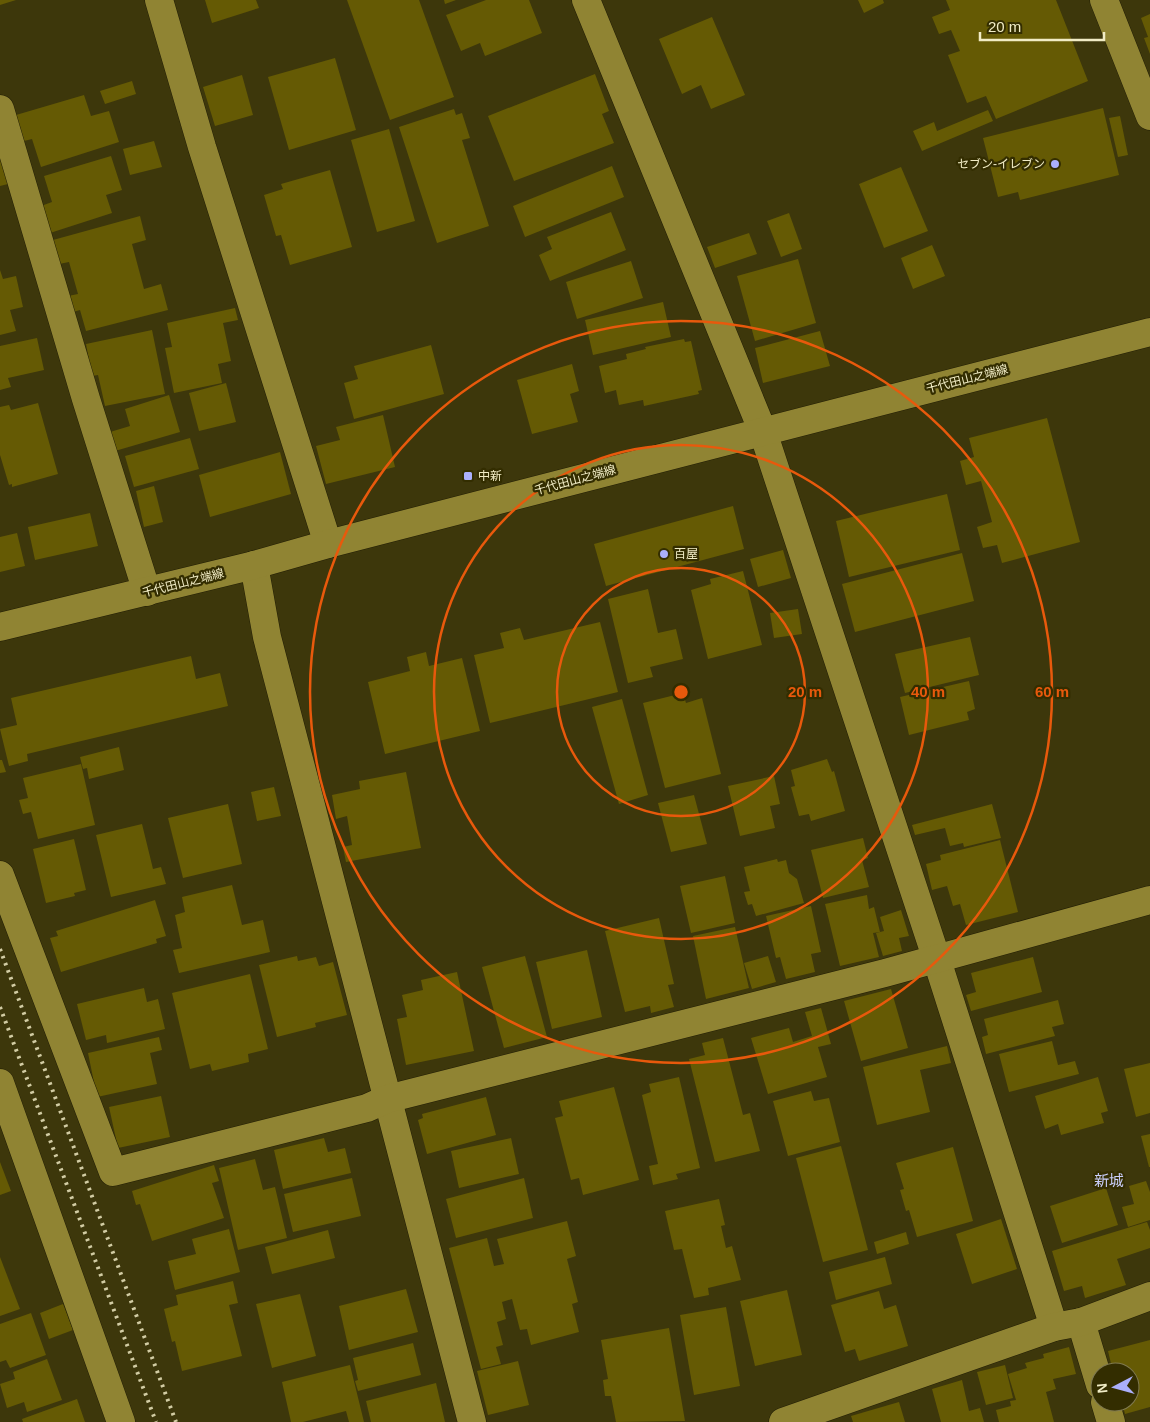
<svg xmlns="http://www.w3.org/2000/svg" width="1150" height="1422" font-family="Arial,'Noto Sans JP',sans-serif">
  <rect width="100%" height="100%" fill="#3d370b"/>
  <g fill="#655a04">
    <polygon points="0,0 16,0 0,5"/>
    <polygon points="205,0 256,0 259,8 212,23"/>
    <polygon points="347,0 419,0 454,97 390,120"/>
    <polygon points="444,0 456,0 445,4"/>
    <polygon points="486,0 529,0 542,33 485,56 480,43 461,51 446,15"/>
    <polygon points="858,0 883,0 884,3 864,13"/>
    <polygon points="946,0 1056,0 1088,81 996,119 986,96 967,103 948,55 960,51 951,30 939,34 932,17 950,10"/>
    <polygon points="1150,14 1150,54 1144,38 1148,37 1141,18"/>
    <polygon points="712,17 745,95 711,109 701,85 682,94 659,39"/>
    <polygon points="335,58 356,130 289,150 268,77"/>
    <polygon points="595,74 609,111 602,114 614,143 514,181 488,116"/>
    <polygon points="242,75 253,115 215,126 203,87"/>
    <polygon points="132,81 136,94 105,104 100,91"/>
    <polygon points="84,95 91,116 109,111 119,142 41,167 32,139 24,141 16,115"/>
    <polygon points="1103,108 1119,175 1020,200 1018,192 998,197 983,138"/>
    <polygon points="454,109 456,115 462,113 470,138 462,140 489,226 437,243 399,127"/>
    <polygon points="988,110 993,121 922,151 913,131 934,122 937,131"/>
    <polygon points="1120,116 1128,155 1118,157 1109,118"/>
    <polygon points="389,129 415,221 377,232 351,140"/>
    <polygon points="154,141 162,167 130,175 123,149"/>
    <polygon points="0,145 12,183 0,186"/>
    <polygon points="111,156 122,190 106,195 112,213 50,233 41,206 52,202 44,176"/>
    <polygon points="612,166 624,197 525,237 513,206"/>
    <polygon points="901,167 928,231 884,248 859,184"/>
    <polygon points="330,170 352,247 290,265 281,235 276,236 264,195 283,189 281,184"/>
    <polygon points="611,212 626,250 550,281 539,255 552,249 547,237"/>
    <polygon points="789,213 802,249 781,257 767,221"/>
    <polygon points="140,216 146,240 132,244 144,289 161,284 168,310 86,331 80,310 73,312 68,296 78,294 69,262 59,264 53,240"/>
    <polygon points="749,233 757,254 715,268 707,247"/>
    <polygon points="932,245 945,276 913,289 901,258"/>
    <polygon points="798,259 816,323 755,341 737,276"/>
    <polygon points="631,261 643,298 577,319 566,282"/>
    <polygon points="0,270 3,279 16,276 23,307 10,310 16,331 0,335"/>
    <polygon points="663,302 671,337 593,355 585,320"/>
    <polygon points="235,308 238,320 223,323 231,361 218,364 222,383 174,393 165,348 172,347 167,323"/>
    <polygon points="152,330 165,394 105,406 98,375 92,376 86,344"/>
    <polygon points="820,331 830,366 763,383 755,348"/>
    <polygon points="37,338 44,370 8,378 11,387 0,390 0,346"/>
    <polygon points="684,339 685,342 691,341 702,390 698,391 699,394 644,406 643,400 619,405 616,390 605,393 599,366 627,359 626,354 646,349 645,347"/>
    <polygon points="431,345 444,394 354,419 344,383 358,379 354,366"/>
    <polygon points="572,364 579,391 570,394 578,422 532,434 517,380"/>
    <polygon points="226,383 236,422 199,431 189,393"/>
    <polygon points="169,395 180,432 115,451 110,432 130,426 125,409"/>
    <polygon points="38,403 58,474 12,487 12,484 9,485 0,455 0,407 9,405 11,410"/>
    <polygon points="383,415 395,467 326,484 316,446 340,440 336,427"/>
    <polygon points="1047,418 1080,542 1002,563 997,545 983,548 977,527 992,522 981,481 966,485 960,461 974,457 969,438"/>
    <polygon points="190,438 199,469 134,487 125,456"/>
    <polygon points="280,452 291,494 210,517 199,475"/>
    <polygon points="154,486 163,522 144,527 136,491"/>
    <polygon points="947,494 960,550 849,577 836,521"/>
    <polygon points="733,506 744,549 606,586 594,544"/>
    <polygon points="90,513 98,546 35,560 28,527"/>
    <polygon points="17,533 25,566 0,572 0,537"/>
    <polygon points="783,550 791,578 758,587 750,559"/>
    <polygon points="962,553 974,601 855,632 842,584"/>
    <polygon points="743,571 762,645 708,659 691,590 711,584 710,579"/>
    <polygon points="648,589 658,633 676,629 683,659 650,667 653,677 628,683 608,599"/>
    <polygon points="798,609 802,634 774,638 770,613"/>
    <polygon points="600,622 618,692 490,723 474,655 504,648 500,633 520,628 524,640"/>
    <polygon points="970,637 979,675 905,693 895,654"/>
    <polygon points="426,652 429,666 462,658 480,731 385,754 368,682 410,671 407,657"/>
    <polygon points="191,656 196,679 220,673 228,706 27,754 28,761 9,766 0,729 17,725 11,698"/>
    <polygon points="969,681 975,709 967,712 969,720 909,735 900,697"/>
    <polygon points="683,693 686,703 702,698 721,774 665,788 643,703"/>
    <polygon points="622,699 648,795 619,804 592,707"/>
    <polygon points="119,747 124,770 89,779 87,768 83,769 80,757"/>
    <polygon points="827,759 832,772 834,771 845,811 811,821 809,814 799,816 791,787 795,786 791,770"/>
    <polygon points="0,760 2,760 6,772 0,773"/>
    <polygon points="81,764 95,825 38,839 31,812 23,814 19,800 28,798 23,778"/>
    <polygon points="406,772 421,848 346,862 343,847 352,845 347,816 336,819 332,795 360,789 359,781"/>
    <polygon points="774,776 780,804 770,806 775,828 740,836 728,786"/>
    <polygon points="274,787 281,816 257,821 251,792"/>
    <polygon points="694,795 707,844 671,852 658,803"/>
    <polygon points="228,804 242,864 183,878 168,818"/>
    <polygon points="992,804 1001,838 964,847 963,843 950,846 945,828 915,835 912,825"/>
    <polygon points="142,824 153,869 161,867 166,884 111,897 96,835"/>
    <polygon points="863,838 868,858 862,860 869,887 823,898 811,850"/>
    <polygon points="74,839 86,890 74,893 75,896 46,903 33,849"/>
    <polygon points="1000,840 1018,912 966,925 960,904 953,906 947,886 932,890 926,864 941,860 940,855"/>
    <polygon points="777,859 778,862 786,860 789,873 797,879 804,903 756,916 752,904 748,905 744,892 750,891 744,867"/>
    <polygon points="725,876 735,923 691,933 680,886"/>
    <polygon points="232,885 242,925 263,920 270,952 179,973 173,950 182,948 175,915 185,912 182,897"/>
    <polygon points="867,895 869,909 874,907 880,932 873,933 879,957 840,966 825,904"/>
    <polygon points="155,900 166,936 156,939 157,943 61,972 50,938 58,936 56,931"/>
    <polygon points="811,906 821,952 811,954 815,972 786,979 780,957 776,958 766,916"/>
    <polygon points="901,910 909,936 899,938 902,951 883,956 876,933 884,931 880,917"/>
    <polygon points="659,918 674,984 668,985 674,1007 651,1013 650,1006 625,1012 605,931"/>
    <polygon points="735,927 749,988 706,999 693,936"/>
    <polygon points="587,950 602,1017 552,1029 536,962"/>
    <polygon points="297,956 298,961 316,957 319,966 333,962 347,1015 315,1023 316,1027 277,1037 259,965"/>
    <polygon points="525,956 547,1037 504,1048 482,967"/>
    <polygon points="768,956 776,982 752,989 744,963"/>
    <polygon points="1033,957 1042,992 971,1011 966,995 976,992 971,973"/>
    <polygon points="457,972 474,1051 406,1065 397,1019 407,1017 402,995 423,990 421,980"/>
    <polygon points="250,974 268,1049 248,1054 249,1062 212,1071 210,1064 190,1069 172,993"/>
    <polygon points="144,988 147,1002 158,999 165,1029 107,1043 106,1035 86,1040 77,1004"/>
    <polygon points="891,989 908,1048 861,1061 844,1001"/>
    <polygon points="1058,1000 1064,1024 1052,1027 1055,1036 986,1054 982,1037 988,1035 984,1019"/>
    <polygon points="821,1008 831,1044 818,1047 827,1077 768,1094 751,1038 789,1028 793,1042 812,1036 805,1012"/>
    <polygon points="159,1037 162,1050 150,1053 157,1084 97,1097 88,1053"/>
    <polygon points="723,1038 743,1115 750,1113 760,1151 715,1162 689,1059 705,1055 702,1043"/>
    <polygon points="1052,1041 1058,1065 1075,1061 1079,1074 1009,1092 999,1054"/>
    <polygon points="947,1046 951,1063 920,1070 930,1112 877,1125 863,1067"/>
    <polygon points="1150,1063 1150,1113 1136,1117 1124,1069"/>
    <polygon points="679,1077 700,1168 676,1174 678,1179 653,1185 649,1166 658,1164 642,1095 651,1092 649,1084"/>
    <polygon points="1098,1077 1108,1111 1101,1113 1104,1123 1061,1135 1058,1124 1045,1129 1035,1096"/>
    <polygon points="614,1087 639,1180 583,1195 579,1178 571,1180 555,1118 563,1116 559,1101"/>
    <polygon points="811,1091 814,1101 829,1098 840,1142 788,1156 773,1101"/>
    <polygon points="161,1096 170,1137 118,1148 109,1107"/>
    <polygon points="486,1097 496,1135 427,1154 418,1120 423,1118 422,1114"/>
    <polygon points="1150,1134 1150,1167 1149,1167 1141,1136"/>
    <polygon points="324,1138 328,1152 345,1148 351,1173 283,1189 274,1150"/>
    <polygon points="511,1138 519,1174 459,1188 451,1151"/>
    <polygon points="841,1146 868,1250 823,1262 796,1158"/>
    <polygon points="953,1147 973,1221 917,1237 909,1210 906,1211 900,1190 904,1189 896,1163"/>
    <polygon points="255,1159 263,1190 275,1187 287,1238 238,1250 219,1168"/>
    <polygon points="0,1162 11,1191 0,1195"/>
    <polygon points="214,1165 219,1181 212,1183 224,1218 152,1241 140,1204 136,1205 132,1191"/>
    <polygon points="352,1178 361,1216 293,1232 284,1194"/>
    <polygon points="524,1178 533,1218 456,1238 446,1199"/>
    <polygon points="1146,1181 1150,1192 1150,1220 1128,1227 1122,1207 1134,1204 1129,1186"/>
    <polygon points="1106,1188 1118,1225 1062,1243 1050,1206"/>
    <polygon points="719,1199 725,1225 721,1226 726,1248 732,1246 741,1280 708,1288 709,1295 694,1298 682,1249 674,1250 665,1211"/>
    <polygon points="1001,1219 1017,1269 972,1284 956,1234"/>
    <polygon points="567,1221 576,1256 567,1259 578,1302 572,1304 579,1332 531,1345 527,1329 520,1330 512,1299 502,1302 506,1319 497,1322 503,1345 496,1347 501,1364 481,1369 449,1248 487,1238 494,1266 504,1264 497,1239"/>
    <polygon points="1147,1222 1150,1230 1150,1248 1117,1259 1126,1285 1085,1298 1082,1286 1064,1291 1052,1251"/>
    <polygon points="229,1229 240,1272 175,1290 168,1261 196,1254 192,1239"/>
    <polygon points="328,1230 335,1258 272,1274 265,1247"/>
    <polygon points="906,1232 909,1244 877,1254 874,1242"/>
    <polygon points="0,1257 20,1309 0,1316"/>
    <polygon points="885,1257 892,1284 836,1300 829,1272"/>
    <polygon points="233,1281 238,1303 229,1305 242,1356 182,1371 175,1341 172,1342 164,1309 178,1305 176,1295"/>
    <polygon points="406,1289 418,1332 349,1350 339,1306"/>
    <polygon points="787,1290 802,1355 755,1366 740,1301"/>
    <polygon points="879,1291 884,1309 896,1305 908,1346 859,1361 855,1349 845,1352 831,1305"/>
    <polygon points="300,1294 316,1356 272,1368 256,1304"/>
    <polygon points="63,1304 73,1330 49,1339 40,1313"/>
    <polygon points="726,1307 740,1386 694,1395 680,1315"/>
    <polygon points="31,1313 46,1355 10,1368 6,1360 0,1362 0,1324"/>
    <polygon points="669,1328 685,1421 616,1422 611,1396 605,1396 603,1380 608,1379 601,1340"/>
    <polygon points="1150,1340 1150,1407 1125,1414 1122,1402 1130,1402 1130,1372 1113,1372 1108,1351"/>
    <polygon points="413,1343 421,1375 358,1391 355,1381 358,1380 353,1358"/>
    <polygon points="1069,1347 1076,1374 1053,1379 1056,1389 1046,1392 1054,1422 999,1422 996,1410 1011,1406 1010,1401 1016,1400 1008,1374 1027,1368 1025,1363 1044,1358 1043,1354"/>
    <polygon points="47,1359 62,1400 27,1412 24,1402 7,1408 0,1384 15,1379 13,1372"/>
    <polygon points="518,1361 529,1405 488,1415 477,1371"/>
    <polygon points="350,1365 364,1422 349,1422 346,1411 303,1422 291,1422 282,1382"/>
    <polygon points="1005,1365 1013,1398 986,1405 977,1372"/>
    <polygon points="962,1380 969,1411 980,1408 984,1422 941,1422 932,1389"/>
    <polygon points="436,1383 445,1422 371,1422 366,1401"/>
    <polygon points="77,1399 85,1422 23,1422 22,1419"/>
    <polygon points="899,1402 905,1422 853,1422 851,1416"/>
  </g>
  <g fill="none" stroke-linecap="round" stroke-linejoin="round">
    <defs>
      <g id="minor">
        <polyline points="159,0 202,147 328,544"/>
        <polyline points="586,0 763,432 936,957 1054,1327"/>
        <polyline points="1104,0 1150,116"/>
        <polyline points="0,109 86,399 147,592"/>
        <polyline points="254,565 267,637 472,1422"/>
        <polyline points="0,627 254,565 328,544 1150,332"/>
        <polyline points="0,875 113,1172 367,1108 387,1099 885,973 1150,900"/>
        <polyline points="0,1083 121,1422"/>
        <polyline points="1081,1322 1100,1385"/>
        <polyline points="1105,1402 1111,1422"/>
        <polyline points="783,1422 1054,1327 1081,1322 1150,1296"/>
      </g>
    </defs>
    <use href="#minor" stroke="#221e05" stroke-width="29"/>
    <use href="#minor" stroke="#908433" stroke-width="28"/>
    <g stroke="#d2cca4" stroke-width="4" stroke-dasharray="2.5 5" stroke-linecap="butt">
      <polyline points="0,949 176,1422"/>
      <polyline points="0,1007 156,1422"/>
    </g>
  </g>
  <g fill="none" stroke="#e8590c" stroke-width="2.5">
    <circle cx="681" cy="692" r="124"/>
    <circle cx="681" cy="692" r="247"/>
    <circle cx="681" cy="692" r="371"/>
  </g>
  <g fill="#abaffb" stroke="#332d00" stroke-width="2">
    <circle cx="1055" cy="164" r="5"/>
    <rect x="463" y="471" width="10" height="10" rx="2.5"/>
    <circle cx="664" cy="554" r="5"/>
  </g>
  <g text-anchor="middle" stroke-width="4.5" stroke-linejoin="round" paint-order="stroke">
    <g font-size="12" fill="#f1ecc5" stroke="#332d00" text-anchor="start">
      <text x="1045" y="168" text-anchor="end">セブン-イレブン</text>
      <text x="478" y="480">中新</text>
      <text x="674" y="558">百屋</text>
    </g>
    <g font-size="12" fill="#f1ecc5" stroke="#332d00">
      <text transform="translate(967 379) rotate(-14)" y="4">千代田山之端線</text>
      <text transform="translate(575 480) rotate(-15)" y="4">千代田山之端線</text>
      <text transform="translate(183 583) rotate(-14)" y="4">千代田山之端線</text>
    </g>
    <g font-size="15" fill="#cacef9" stroke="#332d00">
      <text x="1109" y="1186">新城</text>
    </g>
  </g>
  <circle cx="681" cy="692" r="8" fill="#e8590c" stroke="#332d00" stroke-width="2.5"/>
  <g font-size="15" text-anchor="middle" font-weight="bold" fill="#e8590c" stroke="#332d00" stroke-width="4.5" stroke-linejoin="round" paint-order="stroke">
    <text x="805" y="697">20 m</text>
    <text x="928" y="697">40 m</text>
    <text x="1052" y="697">60 m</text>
  </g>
  <g transform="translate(1115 1387) rotate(264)"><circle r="24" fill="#332d00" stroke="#7f794f"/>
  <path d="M0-4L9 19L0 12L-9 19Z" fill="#abaffb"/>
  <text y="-8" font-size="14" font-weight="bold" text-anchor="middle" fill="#f1ecc5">N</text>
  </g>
  <path d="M980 32v8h124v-8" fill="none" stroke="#f1ecc5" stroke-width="2.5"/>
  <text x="988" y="32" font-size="15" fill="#f1ecc5" stroke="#332d00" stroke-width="4" paint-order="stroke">20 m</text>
</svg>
